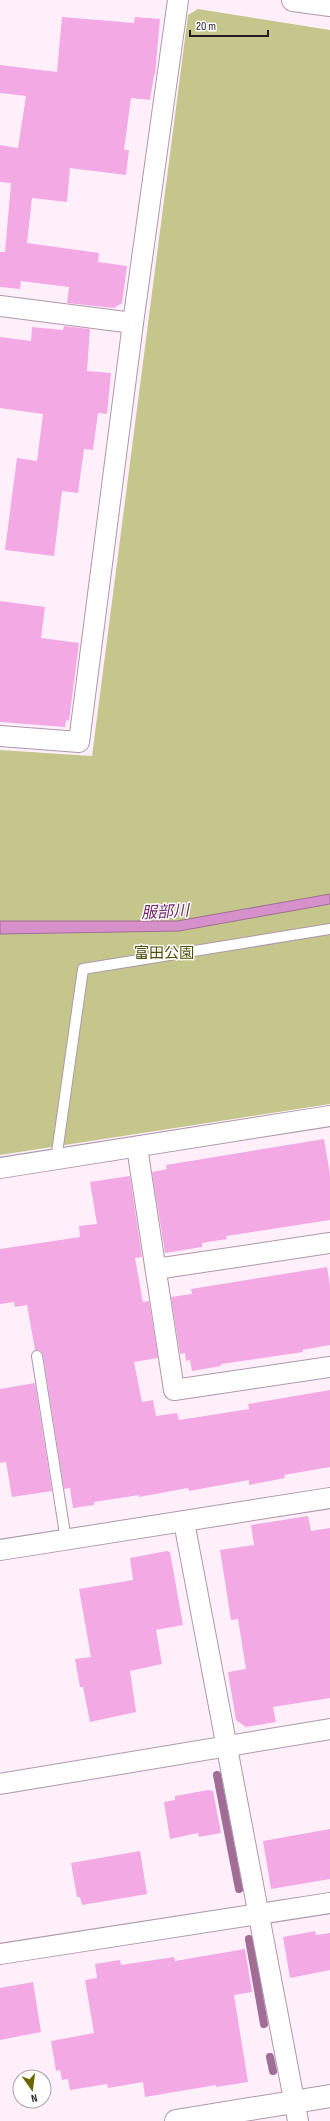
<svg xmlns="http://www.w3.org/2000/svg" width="330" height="2121" font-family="'Sofia Sans Condensed','Noto Sans JP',sans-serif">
  <rect width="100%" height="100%" fill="#ffeffb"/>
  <polygon fill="#c5c68b" points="198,9 330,30 330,1104 0,1155 0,750 92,756 188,15"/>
  <polygon fill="#d791ca" stroke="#a16d97" points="330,894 330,904 179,931 0,934 0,921 177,921"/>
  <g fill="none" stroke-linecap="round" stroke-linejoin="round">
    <g stroke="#a16d97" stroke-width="8">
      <polyline points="217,1775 239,1889"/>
      <polyline points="249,1939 264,2024"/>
      <polyline points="270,2057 273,2071"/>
    </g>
  </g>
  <g fill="#f3aae4">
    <polygon points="62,17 134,23 135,17 160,19 155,75 154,75 150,100 131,98 124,150 129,150 126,175 70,168 67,202 32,198 27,243 99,253 98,262 127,266 122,303 114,308 67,303 69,287 21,281 20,289 0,287 0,252 5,252 11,183 0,182 0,145 18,148 26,96 0,93 0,65 57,72"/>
    <polygon points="64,326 90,329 87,371 111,373 107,414 98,413 93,450 84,449 78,493 62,491 54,556 5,550 17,458 37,461 43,414 0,408 0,337 31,341 32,327 63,330"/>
    <polygon points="0,601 45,607 41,638 79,643 69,721 66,720 65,727 0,722"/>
    <polygon points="324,1139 330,1174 330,1220 226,1236 227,1239 202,1243 202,1247 165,1253 152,1172 167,1169 166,1165"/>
    <polygon points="130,1176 142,1257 135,1258 143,1302 149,1301 158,1358 134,1362 142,1402 153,1400 156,1416 177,1413 179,1420 249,1409 248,1404 330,1390 330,1467 284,1475 285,1478 249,1485 249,1480 189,1491 188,1488 139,1497 139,1495 94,1502 94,1505 73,1508 70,1488 64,1489 43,1355 40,1350 35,1350 27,1305 15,1307 14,1302 0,1304 0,1249 80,1237 79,1226 97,1224 90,1182"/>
    <polygon points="327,1267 330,1286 330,1345 302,1350 303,1352 221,1364 221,1366 192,1371 190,1360 186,1361 185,1353 180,1354 171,1297 192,1294 191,1289"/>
    <polygon points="35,1383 52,1491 12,1497 6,1462 0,1463 0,1389"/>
    <polygon points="308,1516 311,1531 330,1528 330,1698 273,1707 276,1722 246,1727 236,1720 228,1672 246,1669 238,1619 231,1620 220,1550 254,1545 251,1525"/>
    <polygon points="167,1551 170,1552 183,1625 156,1630 162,1664 130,1671 136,1712 90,1722 83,1687 80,1687 75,1659 91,1657 79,1589 133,1580 130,1558"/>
    <polygon points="208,1790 213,1791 221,1833 199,1837 198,1833 170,1839 164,1802 175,1800 175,1796"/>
    <polygon points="330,1829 330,1879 271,1889 263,1841"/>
    <polygon points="140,1851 147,1894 82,1905 80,1897 77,1897 71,1863"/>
    <polygon points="315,1931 316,1935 330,1933 330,1970 290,1978 283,1937"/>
    <polygon points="245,1949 252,1992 234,1995 248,2082 216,2087 216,2085 145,2097 143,2082 108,2088 107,2084 70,2090 68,2079 62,2080 60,2070 56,2071 51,2041 94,2033 85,1980 97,1978 95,1964 120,1960 121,1965 174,1957 175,1961"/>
    <polygon points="33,1982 41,2032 0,2040 0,1988"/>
  </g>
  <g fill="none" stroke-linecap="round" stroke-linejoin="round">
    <defs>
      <g id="lane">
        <polyline points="56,1160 83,969 330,929"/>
        <polyline points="37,1356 66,1540"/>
      </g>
      <g id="street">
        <polyline points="0,306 133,323"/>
        <polyline points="0,736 79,742 133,323 178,0"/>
        <polyline points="137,1147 174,1390 330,1367"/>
        <polyline points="0,1168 330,1116"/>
        <polyline points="156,1269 330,1243"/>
        <polyline points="184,1522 298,2121"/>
        <polyline points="0,1550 330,1498"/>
        <polyline points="0,1784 330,1729"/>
        <polyline points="0,1954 330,1903"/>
      </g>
      <g id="secondary">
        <polyline points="293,0 330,5"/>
        <polyline points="176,2121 330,2096"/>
      </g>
    </defs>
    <use href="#lane" stroke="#af98aa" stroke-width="12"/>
    <use href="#street" stroke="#af98aa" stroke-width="22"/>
    <use href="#secondary" stroke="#af98aa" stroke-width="24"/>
    <use href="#lane" stroke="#fff" stroke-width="10"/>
    <use href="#street" stroke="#fff" stroke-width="20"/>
    <use href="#secondary" stroke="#fff" stroke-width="22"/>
  </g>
  <g text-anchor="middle" stroke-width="3" stroke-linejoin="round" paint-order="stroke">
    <g font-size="15" fill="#4f4e06" stroke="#fff">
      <text x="164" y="958">富田公園</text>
    </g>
    <g font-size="16" font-style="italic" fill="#77256c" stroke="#fff">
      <text transform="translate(165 911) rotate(-3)" y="6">服部川</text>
    </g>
  </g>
  <g transform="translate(32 2089) rotate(166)"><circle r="19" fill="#ffffff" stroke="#a7a3a6"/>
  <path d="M0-3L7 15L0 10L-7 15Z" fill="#6a6700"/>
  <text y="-6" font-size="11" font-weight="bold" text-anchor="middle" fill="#231a21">N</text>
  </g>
  <path d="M190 30v6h78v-6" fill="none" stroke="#231a21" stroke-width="2"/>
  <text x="196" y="30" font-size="12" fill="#231a21" stroke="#ffffff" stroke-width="3" paint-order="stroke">20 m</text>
</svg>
